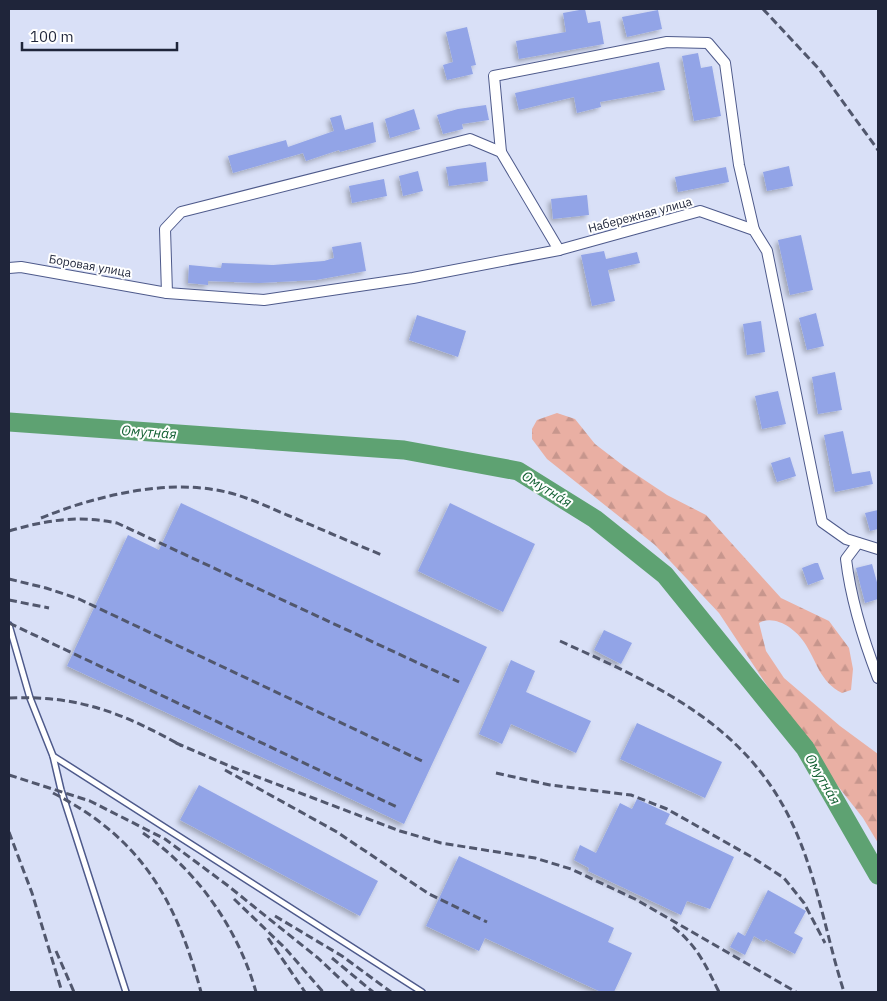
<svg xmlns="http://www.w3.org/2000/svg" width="887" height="1001" font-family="'IBM Plex Sans',sans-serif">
  <defs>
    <pattern id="forest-firs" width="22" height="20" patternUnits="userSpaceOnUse" patternTransform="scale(1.25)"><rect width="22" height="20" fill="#e9afa3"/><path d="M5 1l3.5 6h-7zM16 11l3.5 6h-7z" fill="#c7968d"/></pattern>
    <filter id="shadow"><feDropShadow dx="-3" dy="3" stdDeviation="2.5" flood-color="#0004"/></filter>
  </defs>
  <rect width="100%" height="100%" fill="#d9e0f7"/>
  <path fill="url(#forest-firs)" d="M557 413 575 419 595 444 625 467 667 495 706 515 781 598 829 621 849 648 853 669 851 690 842 693C819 681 817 661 804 642 795 628 774 614 759 623L766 651 784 678 840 726 878 754V843L863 818 811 752 719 613 655 545 547 459 532 439V429L537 420Z"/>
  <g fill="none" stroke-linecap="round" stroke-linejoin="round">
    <polyline stroke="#5ea272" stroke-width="19" points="9,422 404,450 518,471 595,519 665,575 805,748 878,875"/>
  </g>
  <g fill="#92a4e7" filter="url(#shadow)">
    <polygon points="585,9 588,23 600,21 604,44 519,59 516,41 566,32 563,13"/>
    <polygon points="658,10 662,29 627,37 622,17"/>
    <polygon points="467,27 476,65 471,66 473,74 447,80 443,65 453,62 446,32"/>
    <polygon points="698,53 701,68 712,66 721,116 694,121 682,56"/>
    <polygon points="659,62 665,90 600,102 601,107 577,113 574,97 519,110 515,93"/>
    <polygon points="486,105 489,120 462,124 463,129 443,134 437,115 458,109"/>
    <polygon points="414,109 420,129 390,138 385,119"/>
    <polygon points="341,115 345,130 373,122 376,142 340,152 339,150 306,161 303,153 233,173 228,156 286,140 288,147 334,131 330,118"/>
    <polygon points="486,162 488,181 449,186 446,167"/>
    <polygon points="789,166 793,186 767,191 763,172"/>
    <polygon points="726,167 729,182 678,192 675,177"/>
    <polygon points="418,171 423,191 403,196 399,176"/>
    <polygon points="384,179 387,196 352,203 349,186"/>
    <polygon points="587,195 589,215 553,219 551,199"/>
    <polygon points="801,235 813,290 790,295 778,240"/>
    <polygon points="361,242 366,271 316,280 259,283 208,281 208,285 188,283 189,265 221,268 222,263 273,265 324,261 334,258 332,247"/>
    <polygon points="604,251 606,259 637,252 640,263 608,270 615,301 592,306 581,255"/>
    <polygon points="816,313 824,346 807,350 799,318"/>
    <polygon points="417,315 466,331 458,357 409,340"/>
    <polygon points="761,321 765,352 747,355 743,324"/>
    <polygon points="835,372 842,410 818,414 812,377"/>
    <polygon points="778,391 786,424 762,429 755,396"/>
    <polygon points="843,431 852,474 870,471 873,484 835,492 824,435"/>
    <polygon points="790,457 796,476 777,482 771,463"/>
    <polygon points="181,503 487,647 404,824 67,666 128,535 159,550"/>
    <polygon points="450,503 535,544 503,612 418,571"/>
    <polygon points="878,510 878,529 870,531 865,513"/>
    <polygon points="815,563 818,563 824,579 808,585 802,568"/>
    <polygon points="872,564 878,586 878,599 865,603 856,568"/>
    <polygon points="604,630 632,643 621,664 594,650"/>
    <polygon points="511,660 535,671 526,692 591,721 576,753 511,724 502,744 479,734"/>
    <polygon points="637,723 722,762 705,798 620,759"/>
    <polygon points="199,785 378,881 360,916 180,820"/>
    <polygon points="637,799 670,814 665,824 734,857 710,909 687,901 681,915 588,871 589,868 574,860 580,845 596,853 620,803 632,809"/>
    <polygon points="459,856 614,928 608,942 632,953 614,992 601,992 485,938 479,951 426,926"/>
    <polygon points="768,890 806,911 794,933 803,938 795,954 766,939 764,942 754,936 745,955 730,947 738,932 745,936"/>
  </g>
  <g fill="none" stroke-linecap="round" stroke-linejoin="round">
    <defs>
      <g id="lane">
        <polyline points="9,625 30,698 53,756 422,992"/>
        <polyline points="53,756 61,790 126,992"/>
      </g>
      <g id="street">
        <polyline points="501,152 494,76 667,42 708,43 725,63 739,165 754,230"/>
        <polyline points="9,268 21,267 167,293 264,300 413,278 559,250 700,211 754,230 767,251 822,522 846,539 878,549"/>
        <polyline points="167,293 165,229 181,212 470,139 501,152 559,250"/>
        <path d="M858 543 846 559C851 601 863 639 878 678"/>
      </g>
    </defs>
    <use href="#lane" stroke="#4e5a8b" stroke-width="8"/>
    <use href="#street" stroke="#4e5a8b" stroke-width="12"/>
    <use href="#lane" stroke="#fff" stroke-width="5"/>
    <use href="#street" stroke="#fff" stroke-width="10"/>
    <g stroke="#51576d" stroke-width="3" stroke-dasharray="8 4" stroke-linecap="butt">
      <polyline points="763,9 819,69 878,150"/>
      <path d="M41 518C92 497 161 480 216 490 241 494 264 505 287 515 319 528 350 542 382 555"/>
      <path d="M9 531C46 520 79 515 117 523L459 682"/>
      <polyline points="9,579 46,588 79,599 422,761"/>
      <polyline points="9,600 49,608"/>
      <polyline points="9,623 399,808"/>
      <path d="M560 641C661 687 754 727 799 839 819 888 828 942 844 992"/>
      <path d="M9 698C78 695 123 713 182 746"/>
      <polyline points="176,743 234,768 400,831 441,843 535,858 571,869 635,899 796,992"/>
      <polyline points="225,770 337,832 429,894 487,922"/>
      <polyline points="496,773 550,785 631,795 667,809 750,856 784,878 804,903 825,943"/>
      <polyline points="9,775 90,801 165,839 227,885 318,958 354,992"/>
      <path d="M53 793C141 838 176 899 201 992"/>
      <polyline points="9,832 32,893 62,992"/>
      <path d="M143 833C198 871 238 929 256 992"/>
      <polyline points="234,899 285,948 323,992"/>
      <polyline points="275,916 342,956 391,992"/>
      <path d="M673 927C697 945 706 966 719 992"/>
      <polyline points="268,938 305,992"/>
      <polyline points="56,951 74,992"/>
      <polyline points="332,958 373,992"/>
    </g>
  </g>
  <g text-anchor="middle" stroke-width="4" stroke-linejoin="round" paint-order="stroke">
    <g font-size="12" fill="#1f253a" stroke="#fff">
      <text transform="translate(640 215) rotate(-15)" y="4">Набережная улица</text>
      <text transform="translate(90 266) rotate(10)" y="4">Боровая улица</text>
    </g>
    <g font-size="14" font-style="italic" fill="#115f31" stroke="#fff">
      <text transform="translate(149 432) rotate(4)" y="5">Омутна́я</text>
      <text transform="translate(547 489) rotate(32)" y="5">Омутна́я</text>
      <text transform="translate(823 779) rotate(60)" y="5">Омутна́я</text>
    </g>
  </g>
  <rect width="887" height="1001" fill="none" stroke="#1f253a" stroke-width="20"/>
  <path d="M22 42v8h155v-8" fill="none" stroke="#1f253a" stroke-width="2.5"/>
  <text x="30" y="42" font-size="15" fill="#1f253a" stroke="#ffffff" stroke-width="4" paint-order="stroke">100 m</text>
</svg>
